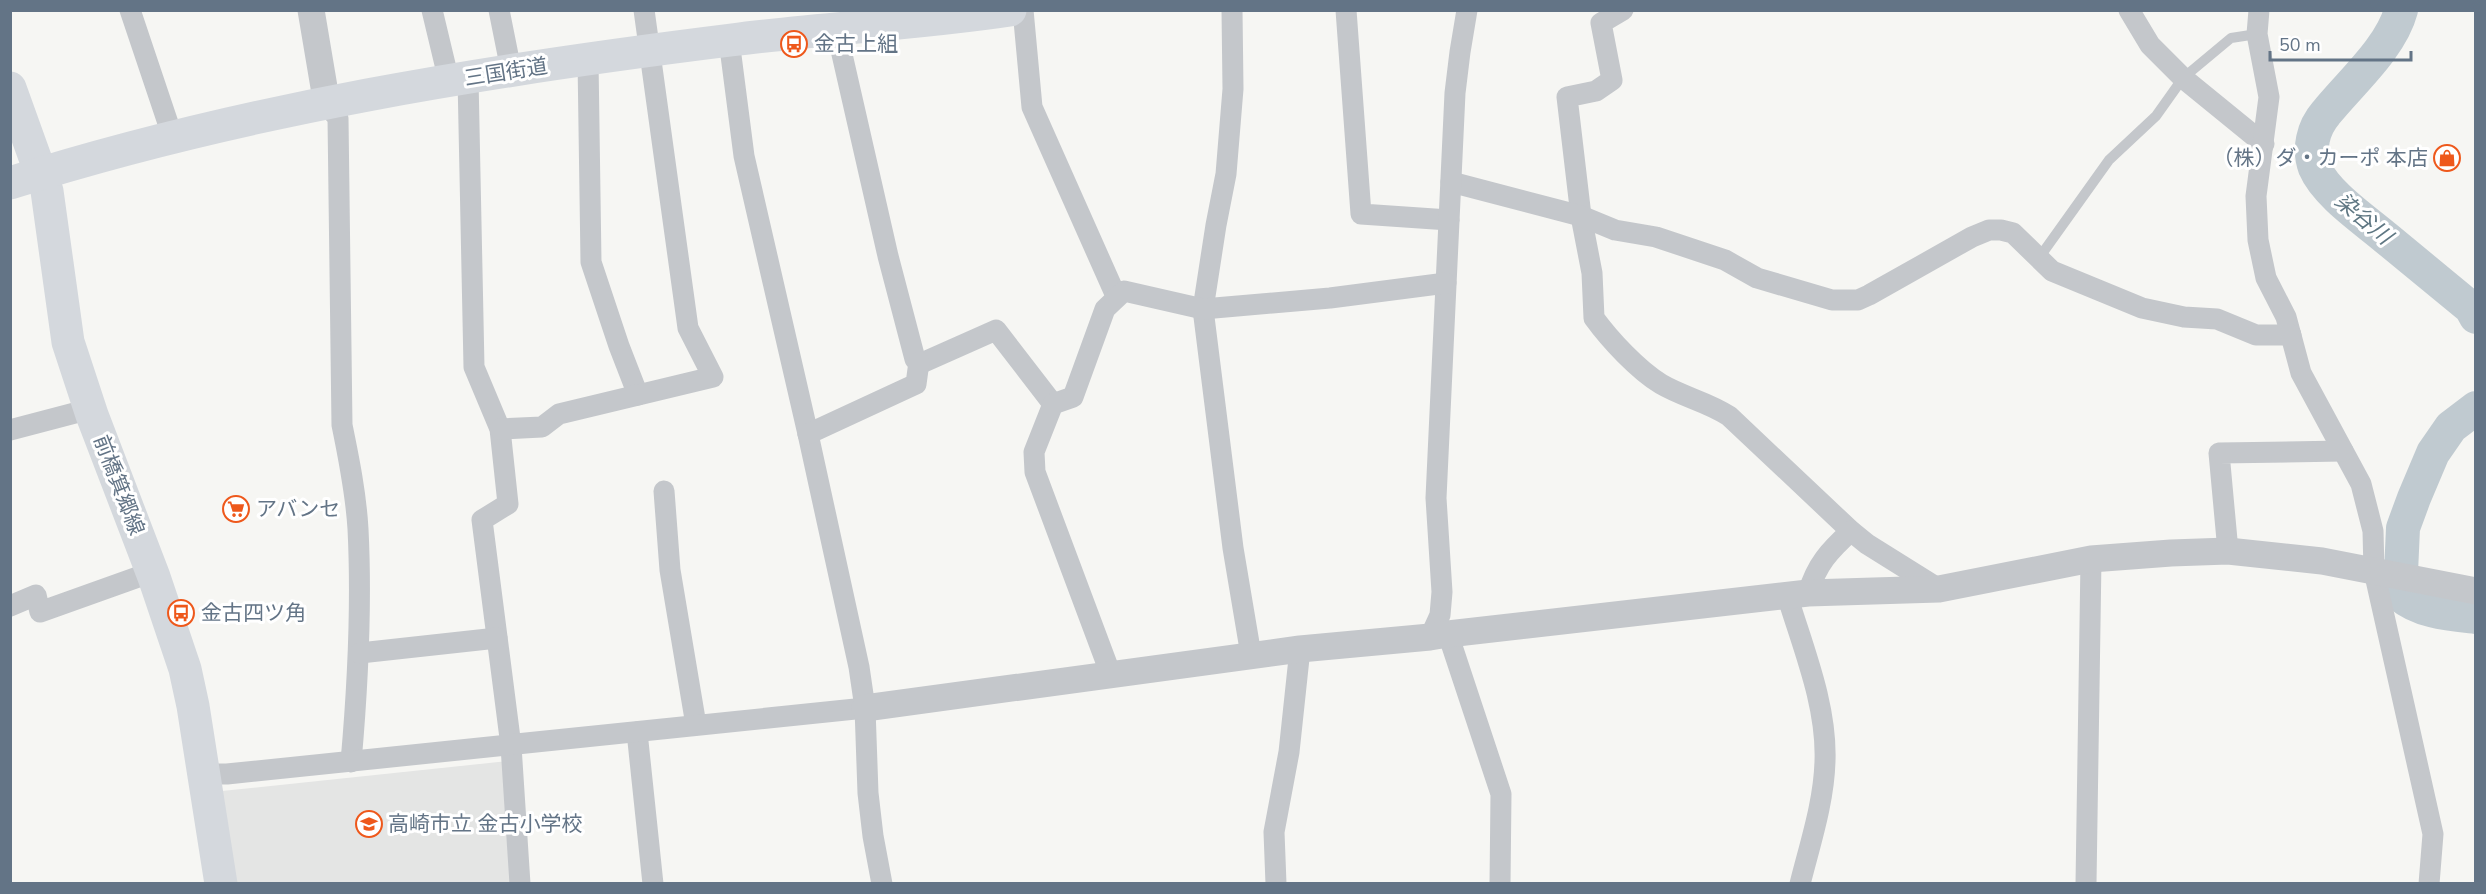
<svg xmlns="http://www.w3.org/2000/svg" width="2486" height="894" font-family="'Nunito Sans','Noto Sans JP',sans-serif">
  <rect width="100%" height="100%" fill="#f6f6f3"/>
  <polygon fill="#e4e5e4" points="508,761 516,883 236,883 222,791"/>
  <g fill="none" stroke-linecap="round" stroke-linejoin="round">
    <g stroke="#c0cad0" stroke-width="34">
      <path d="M2401 10C2391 48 2350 83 2326 113 2313 128 2308 149 2315 168 2326 194 2365 220 2386 238 2415 262 2443 285 2471 308L2476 317"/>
      <path d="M2476 408 2451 427 2433 453 2414 498 2403 528 2400 595C2420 612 2449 614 2476 617"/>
    </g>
    <polyline stroke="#c4c7cb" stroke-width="10" points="2039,258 2109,160 2156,116 2183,78 2231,38 2257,34"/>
    <g stroke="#c4c7cb" stroke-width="21">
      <polyline points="130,10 173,138"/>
      <polyline points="432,10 449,81"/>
      <polyline points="499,10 511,70"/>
      <polyline points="1023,10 1032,107 1116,296"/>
      <polyline points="1232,10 1233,89 1226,174 1216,225 1203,309 1233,548 1251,655"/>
      <polyline points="1346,10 1361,214 1449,220"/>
      <path d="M1623 10 1601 23 1612 80 1596 91 1567 97 1581 216 1592 273 1594 318C1610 340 1638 370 1661 384 1683 397 1708 402 1729 416L1851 531 1867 544 1939 589"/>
      <polyline points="2129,10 2150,45 2183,78 2264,144"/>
      <polyline points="2259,10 2257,34 2269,97 2256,196 2258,240 2266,278 2286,317 2301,373 2361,484 2373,531 2374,571 2433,834 2429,884"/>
      <polyline points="836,28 888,256 915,359 924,362 996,330 1053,404"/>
      <polyline points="729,40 744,156 808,434 859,667 865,708 868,793 873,836 882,884"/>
      <polyline points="588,60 591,262 619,346 638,395"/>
      <polyline points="468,78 474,367 500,429 508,504 482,520 511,746 520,884"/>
      <path d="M327 105 338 118 342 425C349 459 356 494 358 529 362 608 358 683 351 762"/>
      <polyline points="1451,182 1581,216 1615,230 1656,237 1725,260 1757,278 1832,300 1858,300 1869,295 1972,237 1989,230 2001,230 2013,233 2052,271 2142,308 2184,317 2217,319 2256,335 2291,335"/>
      <polyline points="500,429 542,427 559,414 713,377 688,328 644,10"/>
      <polyline points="10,430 90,409"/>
      <polyline points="808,434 916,384 919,362"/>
      <polyline points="664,491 670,570 696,725"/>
      <polyline points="2228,551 2219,453 2343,451"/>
      <path d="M1808 593C1817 564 1829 551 1851 531"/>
      <path d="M1787 595C1803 648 1827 705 1825 761 1824 802 1810 844 1800 884"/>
      <polyline points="10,606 36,595 40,612 152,572"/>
      <polyline points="1448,634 1501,794 1500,884"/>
      <polyline points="1430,637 1440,615 1442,592 1436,498 1455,93 1460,52 1467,10"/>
      <polyline points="360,653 497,638"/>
      <polyline points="1111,675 1035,472 1034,452 1053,404 1073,397 1105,309 1124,291 1203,309 1330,298 1446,283"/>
      <polyline points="637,732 653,884"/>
      <polyline points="204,774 227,774 865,708"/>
      <polyline points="1276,884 1274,832 1289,752 1300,649"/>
      <polyline points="2086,884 2091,559"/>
    </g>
    <g stroke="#c4c7cb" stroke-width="27">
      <polyline points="311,10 327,105"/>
      <polyline points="865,708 1300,649 1430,637 1448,634 1808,593 1939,589 2091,559 2171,553 2228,551 2322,561 2476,591"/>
    </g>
    <g stroke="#d4d8dd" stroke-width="33">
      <polyline points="10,88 47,191 68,342 92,415 154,577 185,669 193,706 221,884"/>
      <path d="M10 183C244 109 489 70 731 40 824 28 918 24 1010 10"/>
    </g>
  </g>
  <defs>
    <symbol id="bus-ring" viewBox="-11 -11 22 22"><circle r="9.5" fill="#fff" stroke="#ee581b" stroke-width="1.5"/><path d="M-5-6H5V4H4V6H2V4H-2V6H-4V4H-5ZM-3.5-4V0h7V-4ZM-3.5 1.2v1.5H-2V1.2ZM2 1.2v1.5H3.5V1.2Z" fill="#ee581b"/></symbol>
    <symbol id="shop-ring" viewBox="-11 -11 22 22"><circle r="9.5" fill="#fff" stroke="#ee581b" stroke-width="1.5"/><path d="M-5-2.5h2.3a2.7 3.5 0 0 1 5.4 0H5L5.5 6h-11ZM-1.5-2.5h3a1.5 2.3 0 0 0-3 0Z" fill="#ee581b"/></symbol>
    <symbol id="supermarket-ring" viewBox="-11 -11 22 22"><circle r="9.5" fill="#fff" stroke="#ee581b" stroke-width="1.5"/><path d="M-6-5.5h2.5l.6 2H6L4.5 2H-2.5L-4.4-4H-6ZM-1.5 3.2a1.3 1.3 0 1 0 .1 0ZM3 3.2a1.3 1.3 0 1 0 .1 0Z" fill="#ee581b"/></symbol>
    <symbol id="school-ring" viewBox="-11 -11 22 22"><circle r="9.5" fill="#fff" stroke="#ee581b" stroke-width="1.5"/><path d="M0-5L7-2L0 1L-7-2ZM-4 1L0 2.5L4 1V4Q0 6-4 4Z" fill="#ee581b"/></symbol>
  </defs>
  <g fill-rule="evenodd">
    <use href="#bus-ring" x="779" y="29" width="30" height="30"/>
    <use href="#shop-ring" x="2432" y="143" width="30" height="30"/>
    <use href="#supermarket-ring" x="221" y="494" width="30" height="30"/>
    <use href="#bus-ring" x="166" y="598" width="30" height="30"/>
    <use href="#school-ring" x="354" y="809" width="30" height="30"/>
  </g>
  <g text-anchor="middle" stroke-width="6" stroke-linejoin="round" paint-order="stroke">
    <g font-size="21" fill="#637486" stroke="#fff" text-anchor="start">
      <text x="814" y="51">金古上組</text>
      <text x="2428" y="165" text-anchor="end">（株）ダ・カーポ 本店</text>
      <text x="256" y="516">アバンセ</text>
      <text x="201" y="620">金古四ツ角</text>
      <text x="388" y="831">高崎市立 金古小学校</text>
    </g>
    <g font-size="21" fill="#637486" stroke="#fff">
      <text transform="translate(506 72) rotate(-9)" y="7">三国街道</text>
      <text transform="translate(119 485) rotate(69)" y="7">前橋箕郷線</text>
    </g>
    <g font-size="22" font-style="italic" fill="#5f7783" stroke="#fff">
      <text transform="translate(2364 218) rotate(40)" y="8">染谷川</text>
    </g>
  </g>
  <rect width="2486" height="894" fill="none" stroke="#637486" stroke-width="24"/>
  <path d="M2270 51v9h141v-9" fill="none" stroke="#637486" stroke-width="3"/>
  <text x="2279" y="51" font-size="18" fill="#637486" stroke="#ffffff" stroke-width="4.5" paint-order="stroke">50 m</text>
</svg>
